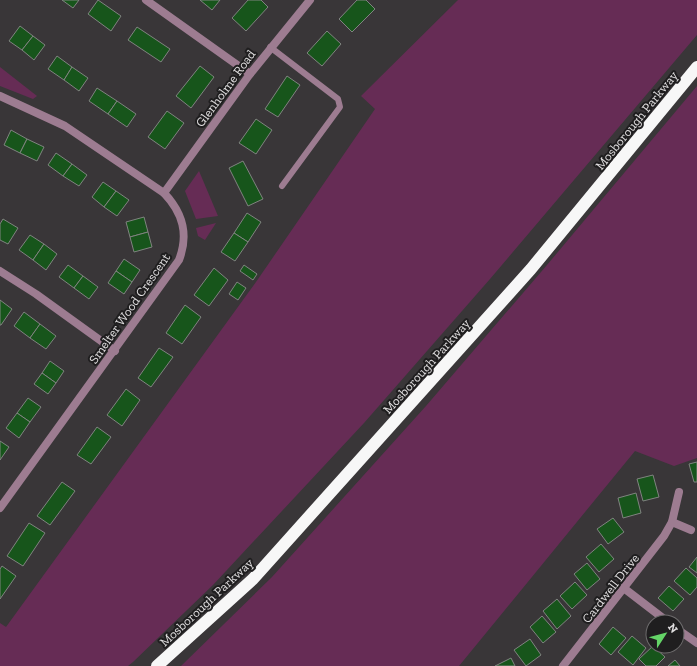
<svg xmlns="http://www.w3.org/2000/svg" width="697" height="666" font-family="'Zilla Slab',serif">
  <rect width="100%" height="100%" fill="#393638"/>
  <g fill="#662c55">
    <polygon points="458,0 697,0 697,35 490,279 364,423 213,585 133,662 128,666 0,666 0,623 6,627 256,282 375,109 361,96"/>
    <polygon points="0,67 37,96 33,99 0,86"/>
    <polygon points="697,86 697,458 674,466 635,451 459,666 181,666 272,577 426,406 547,265"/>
    <polygon points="199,171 218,216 196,219 185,191"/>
    <polygon points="216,223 205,240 198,236 196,228"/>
  </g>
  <g fill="#17551b" stroke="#808380">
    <polygon points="62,0 79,0 73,8"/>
    <polygon points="98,0 121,16 111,31 88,14"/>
    <polygon points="200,0 220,0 212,10"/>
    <polygon points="248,0 261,0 268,7 246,31 232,18"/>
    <polygon points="357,0 366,0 375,9 352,32 339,19"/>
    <polygon points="20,26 33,36 22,50 9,41"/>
    <polygon points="137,27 170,49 161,62 128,40"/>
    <polygon points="327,31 341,44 322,66 307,53"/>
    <polygon points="33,36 45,45 34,60 22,50"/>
    <polygon points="57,56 72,67 64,80 48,69"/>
    <polygon points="200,66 214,77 191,108 176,96"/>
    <polygon points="72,67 88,78 79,91 64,80"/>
    <polygon points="287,76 300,85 278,117 265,109"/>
    <polygon points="97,88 117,101 108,114 89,101"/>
    <polygon points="117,101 136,114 127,127 108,114"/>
    <polygon points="167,111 184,123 165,149 148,137"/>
    <polygon points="256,119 272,130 256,154 239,143"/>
    <polygon points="11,130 27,139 20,153 4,145"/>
    <polygon points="27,139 44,147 37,161 20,153"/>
    <polygon points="56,153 72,164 63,176 48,165"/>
    <polygon points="243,161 263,199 248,206 229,168"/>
    <polygon points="72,164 87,175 79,186 63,176"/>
    <polygon points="103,182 116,191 104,207 92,197"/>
    <polygon points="116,191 129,200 117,216 104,207"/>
    <polygon points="247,213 261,222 248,242 234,233"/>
    <polygon points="144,217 148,232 130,237 126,222"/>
    <polygon points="3,219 18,228 8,244 0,240 0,224"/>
    <polygon points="148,232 152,247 134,252 130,237"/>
    <polygon points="234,233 248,242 235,261 221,252"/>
    <polygon points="30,235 44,244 33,260 19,250"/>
    <polygon points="44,244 57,254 46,270 33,260"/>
    <polygon points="124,259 140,270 132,282 116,271"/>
    <polygon points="68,265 83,276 74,288 59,277"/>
    <polygon points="244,265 257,274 253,280 240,271"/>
    <polygon points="214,268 228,280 209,306 194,295"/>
    <polygon points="116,271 132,282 124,294 108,283"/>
    <polygon points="83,276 98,287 89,299 74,288"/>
    <polygon points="237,282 246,288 238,300 229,294"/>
    <polygon points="0,300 12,309 1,325 0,325"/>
    <polygon points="185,305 201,317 182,344 166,333"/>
    <polygon points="24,312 40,324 30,338 14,326"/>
    <polygon points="40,324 56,336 46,349 30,338"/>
    <polygon points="159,348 173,357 151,387 138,378"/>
    <polygon points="50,361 64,371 56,383 42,373"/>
    <polygon points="42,373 56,383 48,394 34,384"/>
    <polygon points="126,389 140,400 122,426 107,415"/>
    <polygon points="28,398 41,407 30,422 17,413"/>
    <polygon points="17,413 30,422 19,438 6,428"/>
    <polygon points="97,427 111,437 91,464 77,455"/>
    <polygon points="0,441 9,447 0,460"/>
    <polygon points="697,462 697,482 694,482 689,464"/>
    <polygon points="653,475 659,497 643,501 637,479"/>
    <polygon points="62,482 75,491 50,525 37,516"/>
    <polygon points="636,493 641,513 623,518 618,498"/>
    <polygon points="613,518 624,532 608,544 597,529"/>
    <polygon points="29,523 45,533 23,566 7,556"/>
    <polygon points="601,544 614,559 599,572 586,557"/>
    <polygon points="697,557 697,573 689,567"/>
    <polygon points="587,563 600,579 587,590 574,574"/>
    <polygon points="2,566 16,576 0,599 0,569"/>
    <polygon points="686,568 697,578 697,587 690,595 674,581"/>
    <polygon points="575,582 587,595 572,609 560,596"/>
    <polygon points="669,586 684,599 673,611 658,598"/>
    <polygon points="557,599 571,616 557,629 543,611"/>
    <polygon points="542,616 556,632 543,643 530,627"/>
    <polygon points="613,627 626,638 611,655 599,644"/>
    <polygon points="632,636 646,648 633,665 618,652"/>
    <polygon points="530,639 541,655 526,666 514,650"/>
    <polygon points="653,646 665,657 656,666 646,666 639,659"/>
    <polygon points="511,658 515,666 495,666"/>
    <polygon points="675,660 680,666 668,666"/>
  </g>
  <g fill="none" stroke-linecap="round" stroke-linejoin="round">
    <polyline stroke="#9d7c91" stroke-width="6" points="270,47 338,99 340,107 282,186"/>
    <g stroke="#9d7c91" stroke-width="8">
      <polyline points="146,0 250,74"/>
      <path d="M0 96 65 126 164 193C183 213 189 234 179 260L0 508"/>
      <polyline points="164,193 250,74 310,0"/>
      <polyline points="0,271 36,294 115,351"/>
      <polyline points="672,522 691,530"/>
      <polyline points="625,589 668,622"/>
      <polyline points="677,629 697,643"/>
      <polyline points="563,666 664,536 672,522 679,492"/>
    </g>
    <polyline stroke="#f7f7f7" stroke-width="12" points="157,666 253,579 531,269 697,67"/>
  </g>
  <g text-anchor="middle" stroke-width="4" stroke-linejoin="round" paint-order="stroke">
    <g font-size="13" fill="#e1dfe0" stroke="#1f1e1f">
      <text transform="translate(225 88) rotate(-54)" y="5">Glenholme Road</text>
      <text transform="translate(636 120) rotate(-51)" y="5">Mosborough Parkway</text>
      <text transform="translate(129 308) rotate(-55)" y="5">Smelter Wood Crescent</text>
      <text transform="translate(426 366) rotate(-48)" y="5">Mosborough Parkway</text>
      <text transform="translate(610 588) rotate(-52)" y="5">Cardwell Drive</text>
      <text transform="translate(206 602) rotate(-43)" y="5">Mosborough Parkway</text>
    </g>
  </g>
  <g transform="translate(665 634) rotate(54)"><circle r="19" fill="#1f1e1f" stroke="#6d6b6c"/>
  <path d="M0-3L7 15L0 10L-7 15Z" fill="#64d467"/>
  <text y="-6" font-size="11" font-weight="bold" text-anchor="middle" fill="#e1dfe0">N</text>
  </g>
</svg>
